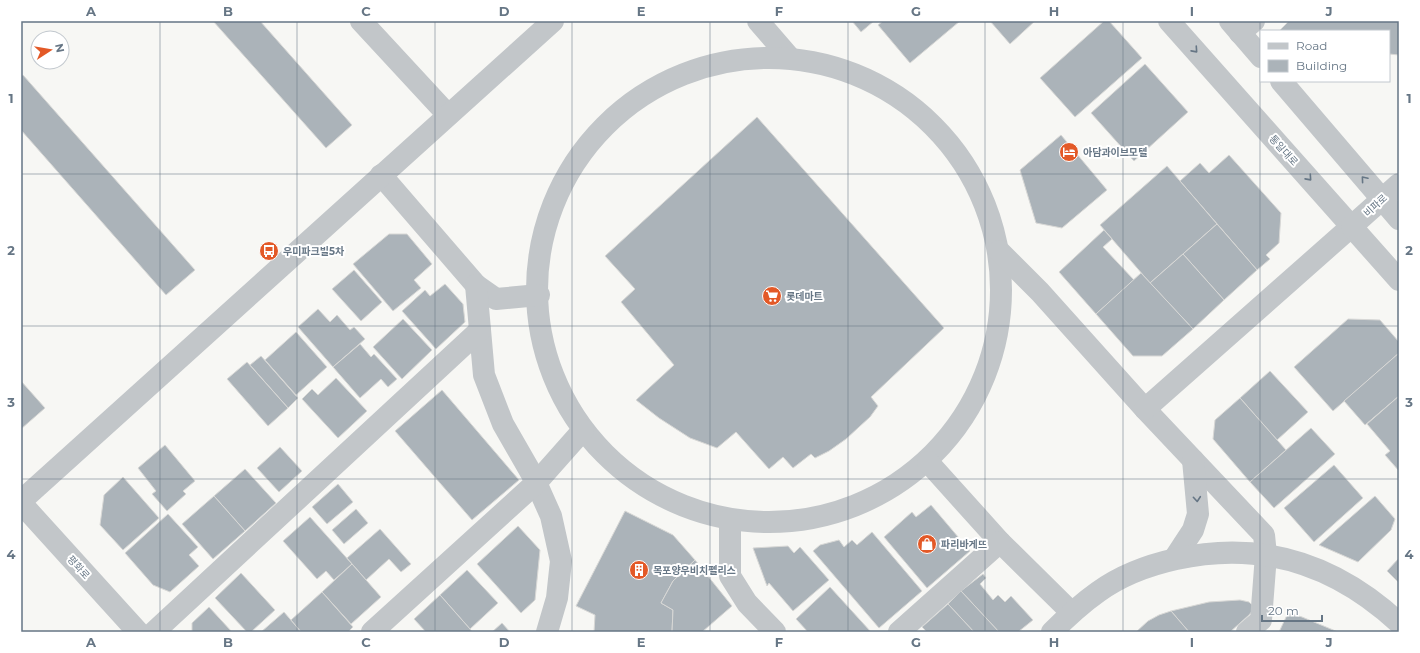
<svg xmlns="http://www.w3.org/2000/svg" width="1420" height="653" font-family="Montserrat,'Noto Sans KR',sans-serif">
  <rect width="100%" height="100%" fill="#f7f7f4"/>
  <g fill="#abb3b9" stroke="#d8d8d6">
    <polygon points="213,21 260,21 352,125 326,148"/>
    <polygon points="852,21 874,21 861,32"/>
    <polygon points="883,21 960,21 910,63 878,25"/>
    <polygon points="990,21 1035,21 1010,44"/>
    <polygon points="1104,21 1109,21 1142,58 1075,117 1040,78"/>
    <polygon points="1289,21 1399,21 1399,55 1389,54 1389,31 1279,31"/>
    <polygon points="1145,64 1188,112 1134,161 1091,113"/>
    <polygon points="23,75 195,270 166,295 21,130 21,76"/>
    <polygon points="757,117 944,328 871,397 878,406 870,417 859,427 846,439 829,451 815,458 811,454 793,468 783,457 769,469 736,432 717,448 690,438 659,418 636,400 674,365 621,302 635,289 605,256"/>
    <polygon points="1061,135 1107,190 1062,228 1036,223 1020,170"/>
    <polygon points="1229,155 1281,213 1279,243 1266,255 1270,259 1257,270 1180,181 1200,163 1209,173"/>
    <polygon points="1167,166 1217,224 1150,283 1100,225"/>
    <polygon points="1217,224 1257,270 1224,300 1183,254"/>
    <polygon points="1104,230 1112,239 1103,247 1134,280 1096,314 1059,272"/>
    <polygon points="389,234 407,234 432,264 414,280 421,288 393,311 353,264"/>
    <polygon points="1183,254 1224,300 1193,329 1150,283"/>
    <polygon points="354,270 382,302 361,321 332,289"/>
    <polygon points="1141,273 1193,329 1162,356 1133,356 1096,314"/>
    <polygon points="445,284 463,304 465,322 436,349 402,311 425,290 430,296"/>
    <polygon points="318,309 330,322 337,315 350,330 354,327 365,339 333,367 298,327"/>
    <polygon points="403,319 432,350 402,379 373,347"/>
    <polygon points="1348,319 1380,320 1399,342 1399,353 1333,411 1294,367"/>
    <polygon points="296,332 327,367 296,395 265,360"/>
    <polygon points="360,344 371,357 374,354 397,379 388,387 381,379 360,398 333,367"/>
    <polygon points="1399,353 1399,396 1365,425 1344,401"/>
    <polygon points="261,356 298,398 288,408 250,365"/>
    <polygon points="247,362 288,408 268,426 227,379"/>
    <polygon points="1270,371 1308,412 1277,440 1240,398"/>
    <polygon points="336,378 367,411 338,438 302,399 312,389 318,395"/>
    <polygon points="21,381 45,408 21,429"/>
    <polygon points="442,390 519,480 472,520 395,431"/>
    <polygon points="1399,396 1399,471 1385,455 1390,451 1367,424"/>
    <polygon points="1240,398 1286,450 1250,482 1213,439 1215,420"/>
    <polygon points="1311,428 1335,454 1274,508 1250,482"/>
    <polygon points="165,445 195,481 183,491 186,494 167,511 152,494 156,491 138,468"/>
    <polygon points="280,447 302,471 279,492 257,468"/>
    <polygon points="1334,465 1363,498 1314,542 1284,508"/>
    <polygon points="245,469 276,503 245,531 214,496"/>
    <polygon points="123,477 159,518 123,550 100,525 104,495"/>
    <polygon points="338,484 353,502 327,524 312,507"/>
    <polygon points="214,496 245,531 213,559 182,524"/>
    <polygon points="1375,496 1395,519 1391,530 1358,562 1319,545"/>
    <polygon points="931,505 970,551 927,588 884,537 912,512 916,517"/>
    <polygon points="356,509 368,523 344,544 332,530"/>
    <polygon points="625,511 673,535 695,560 673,581 661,603 673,610 672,632 594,632 595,615 576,606"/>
    <polygon points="168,514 198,547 189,555 199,566 170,592 153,585 125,553"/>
    <polygon points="310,517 352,564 334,580 326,571 317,579 283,541"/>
    <polygon points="518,526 540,550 535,600 521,613 477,564"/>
    <polygon points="380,529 411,564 401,572 389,559 366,580 347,558"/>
    <polygon points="872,532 922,591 879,628 813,551 820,545 839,540 844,547 852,540 857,545"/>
    <polygon points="788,546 794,553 800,547 829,580 793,611 769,583 767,586 753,548"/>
    <polygon points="1399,558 1399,583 1387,571"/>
    <polygon points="695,560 732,606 702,632 672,632 673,610 661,603 673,581"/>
    <polygon points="352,564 381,597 351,624 322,592"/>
    <polygon points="467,570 498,603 470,629 440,595"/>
    <polygon points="241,573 275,610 251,632 247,632 215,598"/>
    <polygon points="983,574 986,578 980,584 993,600 998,595 1005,602 1011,596 1033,620 1018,632 999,632 961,591"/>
    <polygon points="830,587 871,632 808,632 796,619"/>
    <polygon points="961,591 999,632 974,632 948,604"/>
    <polygon points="322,592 353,627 348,632 301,632 291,620"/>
    <polygon points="440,595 470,629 472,632 426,632 414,619"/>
    <polygon points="1240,600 1249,602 1252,605 1253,610 1249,615 1230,632 1189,632 1171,611 1209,602"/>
    <polygon points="948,604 974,632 927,632 922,627"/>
    <polygon points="209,607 232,632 192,632 192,623"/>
    <polygon points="1171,611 1189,632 1136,632 1148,621 1159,615"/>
    <polygon points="284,612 301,632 261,632"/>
    <polygon points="1288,613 1302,617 1338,632 1279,632"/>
    <polygon points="502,623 510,632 492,632"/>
  </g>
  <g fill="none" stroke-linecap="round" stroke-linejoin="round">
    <g stroke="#c2c6c9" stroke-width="22">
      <polyline points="361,21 448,115"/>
      <polyline points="758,21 790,58"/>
      <polyline points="1240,33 1254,21"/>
      <circle cx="769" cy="290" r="232"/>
      <polyline points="381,175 476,285 496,299 539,295"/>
      <polyline points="999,251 1040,292 1145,409 1264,535 1266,555 1261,620 1247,632"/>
      <polyline points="476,285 484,375 503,424 534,478 551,516 561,561 557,598 547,632"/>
      <polyline points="1145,409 1352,226"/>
      <polyline points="928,462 1000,542 1071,612"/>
      <polyline points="730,520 730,576 747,603 775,632"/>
      <polyline points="1174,559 1193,530 1198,514 1193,460"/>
      <polyline points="154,632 480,330"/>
      <polyline points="372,632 536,483 583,430"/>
      <polyline points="899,632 1000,542"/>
      <path d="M1052 632C1067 617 1081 604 1098 592 1120 576 1149 565 1176 559 1261 540 1335 564 1399 623"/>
    </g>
    <g stroke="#c2c6c9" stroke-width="22">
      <polyline points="1169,21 1399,280"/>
      <polyline points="1230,21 1261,57"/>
      <polyline points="1281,81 1399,219"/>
      <polyline points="1352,226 1399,184"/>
      <polyline points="21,501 553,21"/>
      <polyline points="21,503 138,632"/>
    </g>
  </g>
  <defs><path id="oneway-chevron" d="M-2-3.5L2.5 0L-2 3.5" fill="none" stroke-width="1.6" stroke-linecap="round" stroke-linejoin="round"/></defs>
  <g stroke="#667685">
    <use href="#oneway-chevron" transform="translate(1195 50) rotate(48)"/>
    <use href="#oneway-chevron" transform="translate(1309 178) rotate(48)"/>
    <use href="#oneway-chevron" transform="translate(1364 179) rotate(-130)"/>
    <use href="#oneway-chevron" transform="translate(1197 499) rotate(85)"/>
  </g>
  <path fill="none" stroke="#667685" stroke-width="1" stroke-opacity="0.55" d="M160 21V632M297 21V632M435 21V632M572 21V632M710 21V632M848 21V632M985 21V632M1123 21V632M1260 21V632M21 174H1399M21 326H1399M21 479H1399"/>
  <defs>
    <symbol id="hotel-disc" viewBox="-11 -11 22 22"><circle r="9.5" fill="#e35927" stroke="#fff"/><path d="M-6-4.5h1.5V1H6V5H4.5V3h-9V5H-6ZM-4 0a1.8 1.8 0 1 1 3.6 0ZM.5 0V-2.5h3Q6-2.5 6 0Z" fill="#fff"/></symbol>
    <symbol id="bus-disc" viewBox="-11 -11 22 22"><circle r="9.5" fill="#e35927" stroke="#fff"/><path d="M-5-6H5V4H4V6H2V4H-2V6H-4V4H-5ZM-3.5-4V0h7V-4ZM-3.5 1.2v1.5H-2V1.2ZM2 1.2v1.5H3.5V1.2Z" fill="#fff"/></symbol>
    <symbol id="supermarket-disc" viewBox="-11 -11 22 22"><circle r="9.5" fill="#e35927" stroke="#fff"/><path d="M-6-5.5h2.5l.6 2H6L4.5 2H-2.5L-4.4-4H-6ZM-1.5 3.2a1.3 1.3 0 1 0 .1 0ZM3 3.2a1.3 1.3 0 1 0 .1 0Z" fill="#fff"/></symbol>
    <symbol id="shop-disc" viewBox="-11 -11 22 22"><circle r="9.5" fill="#e35927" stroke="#fff"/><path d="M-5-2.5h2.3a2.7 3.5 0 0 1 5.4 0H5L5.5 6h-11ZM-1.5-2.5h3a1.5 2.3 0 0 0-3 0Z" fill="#fff"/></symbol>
    <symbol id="building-disc" viewBox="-11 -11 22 22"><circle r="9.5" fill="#e35927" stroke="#fff"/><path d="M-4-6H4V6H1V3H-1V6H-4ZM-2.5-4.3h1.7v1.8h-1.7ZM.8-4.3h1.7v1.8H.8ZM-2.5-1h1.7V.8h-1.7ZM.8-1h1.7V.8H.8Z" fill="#fff"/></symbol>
  </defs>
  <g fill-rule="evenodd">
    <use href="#hotel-disc" x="1058" y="141" width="22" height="22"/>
    <use href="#bus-disc" x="258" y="240" width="22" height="22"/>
    <use href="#supermarket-disc" x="761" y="285" width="22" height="22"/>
    <use href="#shop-disc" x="916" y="533" width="22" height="22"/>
    <use href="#building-disc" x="628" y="559" width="22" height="22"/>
  </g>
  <g text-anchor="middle" stroke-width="4" stroke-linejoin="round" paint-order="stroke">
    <g font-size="10" fill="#667685" stroke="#fff">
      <text transform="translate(1284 150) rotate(48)" y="4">통일대로</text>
      <text transform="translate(1375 205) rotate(-42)" y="4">비파로</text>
      <text transform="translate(79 567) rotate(48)" y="4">평화로</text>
    </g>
    <g font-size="10" font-weight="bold" fill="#667685" stroke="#fff" text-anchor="start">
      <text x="1083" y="156">아담과이브모텔</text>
      <text x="283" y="255">우미파크빌5차</text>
      <text x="786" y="300">롯데마트</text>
      <text x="941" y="548">파리바게뜨</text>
      <text x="653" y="574">목포양우비치펠리스</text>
    </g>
  </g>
  <rect width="1420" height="653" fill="none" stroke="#ffffff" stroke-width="44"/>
  <rect x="1260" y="30" width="130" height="52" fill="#ffffff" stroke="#c2c8ce"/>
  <rect x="1268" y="43" width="20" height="6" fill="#c2c6c9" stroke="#c2c8ce"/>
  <text x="1296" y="50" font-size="12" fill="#667685">Road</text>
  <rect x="1268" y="60" width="20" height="12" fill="#abb3b9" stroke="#c2c8ce"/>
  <text x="1296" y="70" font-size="12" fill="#667685">Building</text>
  <g transform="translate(50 50) rotate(78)"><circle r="19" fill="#ffffff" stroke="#c2c8ce"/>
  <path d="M0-3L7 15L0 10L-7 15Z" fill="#e35927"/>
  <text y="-6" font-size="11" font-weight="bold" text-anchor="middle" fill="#667685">N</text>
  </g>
  <path d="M1262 615v6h60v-6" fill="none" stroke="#667685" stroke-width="2"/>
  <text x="1268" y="615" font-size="12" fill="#667685" stroke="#ffffff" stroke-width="3" paint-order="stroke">20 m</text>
  <rect x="22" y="22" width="1376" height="609" fill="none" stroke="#667685" stroke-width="1.5"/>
  <g font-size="13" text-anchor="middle" font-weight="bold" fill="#667685">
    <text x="91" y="16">A</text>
    <text x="228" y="16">B</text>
    <text x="366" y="16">C</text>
    <text x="504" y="16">D</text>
    <text x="641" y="16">E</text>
    <text x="779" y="16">F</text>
    <text x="916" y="16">G</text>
    <text x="1054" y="16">H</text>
    <text x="1192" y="16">I</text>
    <text x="1329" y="16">J</text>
    <text x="11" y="103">1</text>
    <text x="1409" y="103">1</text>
    <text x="11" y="255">2</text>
    <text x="1409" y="255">2</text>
    <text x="11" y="407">3</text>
    <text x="1409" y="407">3</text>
    <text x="11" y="559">4</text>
    <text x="1409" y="559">4</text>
    <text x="91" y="647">A</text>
    <text x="228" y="647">B</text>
    <text x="366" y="647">C</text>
    <text x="504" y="647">D</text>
    <text x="641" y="647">E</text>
    <text x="779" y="647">F</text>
    <text x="916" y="647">G</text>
    <text x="1054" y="647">H</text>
    <text x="1192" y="647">I</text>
    <text x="1329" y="647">J</text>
  </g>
</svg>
